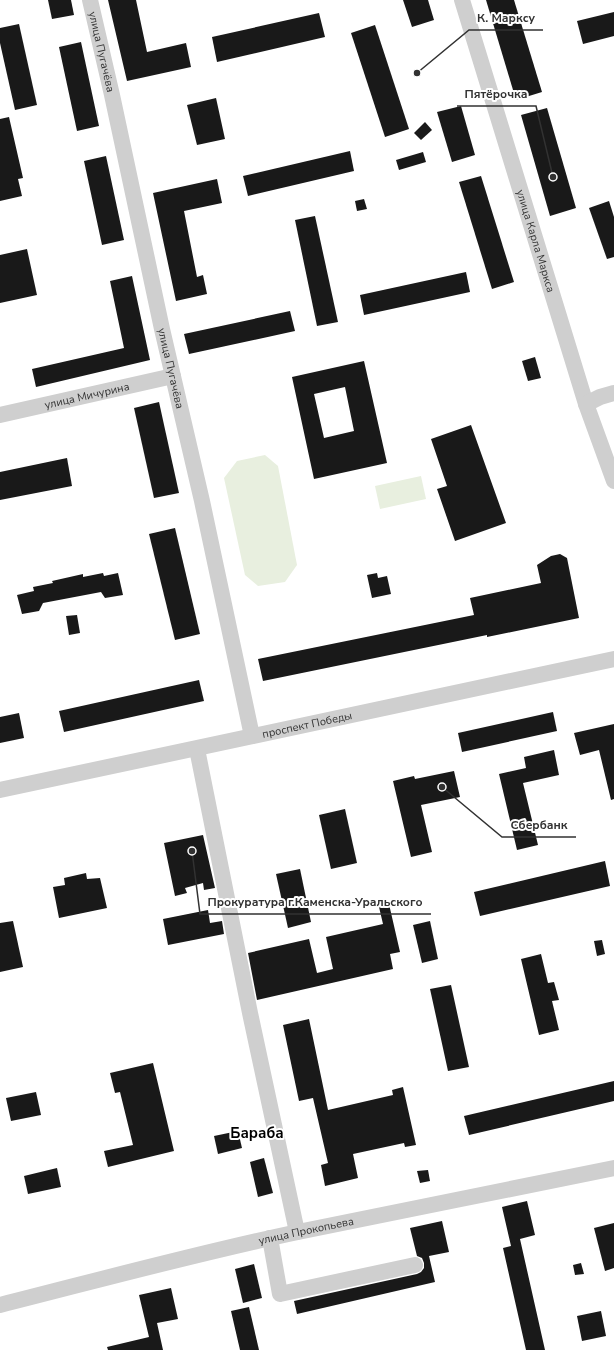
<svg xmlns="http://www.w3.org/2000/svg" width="614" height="1350" font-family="'Nunito Sans',sans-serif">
  <rect width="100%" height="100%" fill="#fff"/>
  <g fill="#e8efdf">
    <polygon points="265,455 278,466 297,565 285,582 258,586 245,575 224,478 237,461"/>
    <polygon points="421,476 426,499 380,509 375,486"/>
  </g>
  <g fill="#191919" fill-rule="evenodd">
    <polygon points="48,0 71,0 74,15 52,19"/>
    <polygon points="108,0 136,0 147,52 186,43 191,67 127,81"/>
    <polygon points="403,0 428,0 434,20 412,27"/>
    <polygon points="486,0 514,0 542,92 516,100"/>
    <polygon points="614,12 614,36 583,44 577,21"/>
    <polygon points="319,13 325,37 217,62 212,37"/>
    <polygon points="19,24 37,105 15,110 0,43 0,28"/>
    <polygon points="375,25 409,129 385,137 351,33"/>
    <polygon points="81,42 99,126 77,131 59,47"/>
    <polygon points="216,98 225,139 197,145 187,105"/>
    <polygon points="461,106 475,155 452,162 437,112"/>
    <polygon points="547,108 576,208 550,216 521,115"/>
    <polygon points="9,117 23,178 18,179 22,196 0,201 0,119"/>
    <polygon points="425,122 432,130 421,140 414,133"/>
    <polygon points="350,151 354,171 248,196 243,176"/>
    <polygon points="423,152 426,162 399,170 396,160"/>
    <polygon points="106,156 124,240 102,245 84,161"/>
    <polygon points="481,176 514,282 492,289 459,182"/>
    <polygon points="217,179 222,203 184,211 197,277 203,275 207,294 176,301 153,193"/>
    <polygon points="364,199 367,209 357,211 355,201"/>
    <polygon points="609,201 614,217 614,257 607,259 589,208"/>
    <polygon points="315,216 338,322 317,326 295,220"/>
    <polygon points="27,249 37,295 0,303 0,255"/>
    <polygon points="466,272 470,292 364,315 360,295"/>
    <polygon points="132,276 150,360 36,387 32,369 124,348 110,281"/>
    <polygon points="290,311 295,331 189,354 184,334"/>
    <polygon points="535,357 541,378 528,381 522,361"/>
    <path d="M364 361 387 463 314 479 292 377ZM345 387 354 431 324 438 314 394Z"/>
    <polygon points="159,402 179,493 154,498 134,408"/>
    <polygon points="471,425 506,523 455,541 437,489 447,486 431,439"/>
    <polygon points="67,458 72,486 0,500 0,472"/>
    <polygon points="175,528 200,634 175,640 149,534"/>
    <polygon points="560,554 567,558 579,618 487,637 487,635 263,681 258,659 474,615 470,598 541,583 537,565 551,556"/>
    <polygon points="103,573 104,576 118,573 123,595 105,598 101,592 43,603 39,611 22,614 17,595 34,591 33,587 53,583 52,581 83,574 83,577"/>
    <polygon points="377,573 378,578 387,576 391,594 372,598 367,575"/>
    <polygon points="77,615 80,633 69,635 66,616"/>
    <polygon points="199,680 204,701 64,732 59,711"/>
    <polygon points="553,712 557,731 462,752 458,733"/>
    <polygon points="19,713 24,738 0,743 0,717"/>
    <polygon points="614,724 614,799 611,800 599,750 580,755 574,733"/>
    <polygon points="554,750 559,775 523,783 538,845 517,850 499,774 526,768 524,757"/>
    <polygon points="454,771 460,797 421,805 432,852 411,857 393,781 414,776 415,779"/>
    <polygon points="345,809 357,863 331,869 319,815"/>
    <polygon points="203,835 215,888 204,890 203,883 185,888 187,893 175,896 164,843"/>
    <polygon points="605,861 610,886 480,916 474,892"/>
    <polygon points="300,869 311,922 288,928 276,874"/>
    <polygon points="86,873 87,879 100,878 107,908 59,918 53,887 65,885 64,878"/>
    <polygon points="389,904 400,952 390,954 393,969 257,1000 248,953 309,939 317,973 333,969 326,937 383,924 379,907"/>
    <polygon points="208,910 210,923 222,921 224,934 168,945 163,919"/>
    <polygon points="13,921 23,967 0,972 0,923"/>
    <polygon points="430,921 438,959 422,963 413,925"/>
    <polygon points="602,940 605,954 597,956 594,941"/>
    <polygon points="541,954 548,983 554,982 559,1000 552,1001 559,1030 539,1035 521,959"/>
    <polygon points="451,985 469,1067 448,1071 430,989"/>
    <polygon points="309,1019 328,1110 393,1095 392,1090 403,1087 416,1145 405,1147 404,1143 353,1154 358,1178 325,1186 321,1165 328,1163 313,1098 299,1101 283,1025"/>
    <polygon points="153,1063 174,1151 108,1167 104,1151 133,1145 120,1092 115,1093 110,1073"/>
    <polygon points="614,1081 614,1101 469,1135 464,1116"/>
    <polygon points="36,1092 41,1115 11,1121 6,1098"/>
    <polygon points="238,1131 242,1148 218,1154 214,1136"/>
    <polygon points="264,1158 273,1193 258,1197 250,1162"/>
    <polygon points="57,1168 61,1187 28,1194 24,1176"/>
    <polygon points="428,1170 430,1181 420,1183 417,1171"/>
    <polygon points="527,1201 535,1235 520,1239 545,1350 526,1350 503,1248 511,1246 502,1207"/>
    <polygon points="442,1221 449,1252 429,1256 435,1282 297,1314 294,1301 417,1274 421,1272 424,1268 424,1263 422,1258 417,1256 410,1228"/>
    <polygon points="614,1223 614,1268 605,1271 594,1228"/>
    <polygon points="581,1263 584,1274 575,1275 573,1265"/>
    <polygon points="254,1264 262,1298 243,1303 235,1269"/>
    <polygon points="171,1288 178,1319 157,1323 163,1350 108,1350 107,1347 149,1337 139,1295"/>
    <polygon points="249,1307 259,1350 240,1350 231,1311"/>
    <polygon points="601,1311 606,1336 582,1341 577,1316"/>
  </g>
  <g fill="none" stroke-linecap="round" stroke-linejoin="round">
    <g stroke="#cfcfcf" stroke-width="16">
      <path id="s1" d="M90 0 112 95 162 329 202 501 252 736"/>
      <path id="s2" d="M462 0 586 404 614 481"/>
      <polyline points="586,404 600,397 614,393"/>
      <path id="s3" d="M0 415 173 376"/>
      <polyline points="197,749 250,1013 297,1232"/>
      <path id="s4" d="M0 790 614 659"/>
      <polyline points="270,1238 280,1294 415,1265"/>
      <path id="s5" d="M0 1305C99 1280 198 1253 298 1232 403 1210 509 1190 614 1168"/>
    </g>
  </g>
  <g text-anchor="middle" stroke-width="4" stroke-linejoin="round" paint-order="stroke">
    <g font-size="11" fill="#323232" stroke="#fff">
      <text dy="4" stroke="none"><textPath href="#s1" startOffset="53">улица Пугачёва</textPath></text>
      <text dy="4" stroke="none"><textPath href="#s2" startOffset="252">улица Карла Маркса</textPath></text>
      <text dy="4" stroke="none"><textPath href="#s1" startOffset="377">улица Пугачёва</textPath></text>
      <text dy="4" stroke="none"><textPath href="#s3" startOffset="89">улица Мичурина</textPath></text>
      <text dy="4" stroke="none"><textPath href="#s4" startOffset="314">проспект Победы</textPath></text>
      <text dy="4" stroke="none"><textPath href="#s5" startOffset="315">улица Прокопьева</textPath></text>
    </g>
    <g font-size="15" font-weight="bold" fill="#000" stroke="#fff">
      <text x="257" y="1138">Бараба</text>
    </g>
  </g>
  <path fill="none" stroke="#323232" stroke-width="1.5" d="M417 73L469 30H543M553 177L536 106H457M442 787L502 837H576M192 851L200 914H431"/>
  <g fill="#323232" stroke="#fff" stroke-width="1.5">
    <circle cx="417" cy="73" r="4"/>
    <circle cx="553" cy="177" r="4"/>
    <circle cx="442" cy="787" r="4"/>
    <circle cx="192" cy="851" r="4"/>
  </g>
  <g font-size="12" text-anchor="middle" font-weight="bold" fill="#323232" stroke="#fff" stroke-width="4" stroke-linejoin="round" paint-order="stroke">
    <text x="506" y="22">К. Марксу</text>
    <text x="496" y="98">Пятёрочка</text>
    <text x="539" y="829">Сбербанк</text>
    <text x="315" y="906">Прокуратура г.Каменска-Уральского</text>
  </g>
</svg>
